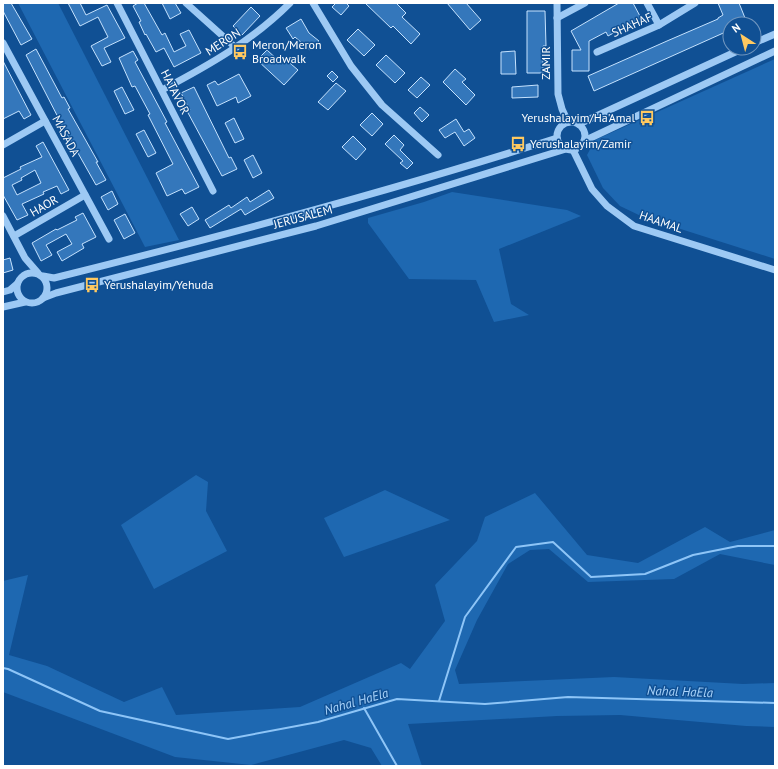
<svg xmlns="http://www.w3.org/2000/svg" width="778" height="769" font-family="'PT Sans',sans-serif">
  <rect width="100%" height="100%" fill="#105094"/>
  <g fill="#1e68b1">
    <polygon points="18,3 58,3 179,240 145,247"/>
    <polygon points="775,59 775,259 643,217 620,206 603,188 587,155 595,140"/>
    <polygon points="452,192 567,210 581,216 499,249 511,304 529,315 494,322 476,280 409,279 368,223 368,218 424,202"/>
    <polygon points="196,475 208,482 206,511 227,551 154,589 121,525"/>
    <polygon points="385,490 450,520 344,557 324,518"/>
    <polygon points="535,493 587,555 638,563 705,527 730,542 775,530 775,565 720,554 674,579 588,582 549,549 530,550 508,564 477,620 455,670 459,684 614,677 743,684 775,683 775,727 746,726 620,715 557,716 408,724 422,766 382,766 371,748 344,740 251,765 175,757 3,692 3,581 28,575 9,655 47,666 124,702 162,687 176,715 300,707 401,663 410,669 445,621 435,585 477,541 485,517"/>
  </g>
  <g fill="none" stroke-linecap="round" stroke-linejoin="round">
    <g stroke="#8ec5f7" stroke-width="2">
      <polyline points="3,668 8,669 100,711 228,739 318,722 397,699 485,704 568,697 775,703"/>
      <polyline points="439,701 465,617 516,547 553,542 591,577 645,574 693,555 738,546 775,546"/>
      <polyline points="364,708 397,766"/>
    </g>
  </g>
  <g fill="#3477bb" stroke="#c5e2fe" fill-rule="evenodd">
    <polygon points="3,3 11,3 32,39 21,45 3,11"/>
    <polygon points="68,3 80,3 86,15 107,5 125,38 104,48 111,62 102,66 91,46 108,37 98,17 80,26"/>
    <polygon points="138,3 144,3 162,35 165,33 174,52 186,46 180,34 189,30 201,53 174,67 164,48 156,52 146,34 145,35 139,22 141,21 133,6"/>
    <polygon points="162,3 175,3 181,13 170,19"/>
    <polygon points="336,3 346,3 349,6 341,15 332,7"/>
    <polygon points="365,3 396,3 406,13 402,17 420,34 411,44 393,26 391,28"/>
    <polygon points="447,3 466,3 481,20 470,30"/>
    <polygon points="619,3 633,3 641,18 608,36 606,32 589,41 589,71 572,71 572,50 581,50 571,31"/>
    <polygon points="718,3 739,3 745,18 736,22 737,24 730,24 730,30 594,91 588,76 667,41 718,19 718,18 723,15"/>
    <polygon points="251,7 260,16 242,35 233,26"/>
    <polygon points="527,11 545,11 546,46 543,46 543,73 527,73"/>
    <polygon points="301,19 309,33 319,41 310,50 295,37 293,39 286,28"/>
    <polygon points="358,29 375,45 364,56 347,40"/>
    <polygon points="36,49 62,98 64,97 70,108 68,109 98,162 96,162 106,180 96,185 61,123 26,55"/>
    <polygon points="267,50 280,62 284,58 298,70 284,85 257,60"/>
    <polygon points="133,51 138,60 135,62 167,122 165,123 199,187 185,194 182,189 167,196 156,173 173,164 148,115 150,114 135,86 132,87 119,58"/>
    <polygon points="515,51 516,74 501,74 501,52"/>
    <polygon points="386,55 405,73 395,83 376,65"/>
    <polygon points="3,61 31,115 24,119 19,111 3,119"/>
    <polygon points="455,69 466,79 462,82 475,95 466,105 443,82"/>
    <polygon points="332,71 338,77 333,82 327,76"/>
    <polygon points="239,74 251,96 238,103 236,97 217,106 207,85 215,81 218,85"/>
    <polygon points="421,77 430,85 417,98 408,90"/>
    <polygon points="336,83 346,91 328,110 318,102"/>
    <polygon points="538,85 538,97 512,98 512,87"/>
    <polygon points="122,87 134,110 125,114 114,91"/>
    <polygon points="194,87 229,158 231,157 237,169 222,176 187,111 190,110 181,93"/>
    <polygon points="420,107 429,115 422,122 414,113"/>
    <polygon points="372,113 383,124 372,136 360,125"/>
    <polygon points="234,118 244,139 235,143 225,123"/>
    <polygon points="456,119 464,132 469,129 475,138 464,146 455,132 445,138 439,130"/>
    <polygon points="144,130 156,153 148,157 136,134"/>
    <polygon points="394,135 404,145 400,150 413,163 407,169 400,163 403,161 385,144"/>
    <polygon points="353,136 366,149 356,160 342,147"/>
    <path d="M43 142 69 190 61 194 57 186 43 192 44 194 22 204 28 215 17 220 3 195V178L21 169 20 167 42 157 36 146ZM35 170 41 183 17 195 12 185 22 180 21 178Z"/>
    <polygon points="253,155 262,173 253,178 244,160"/>
    <polygon points="269,190 274,198 245,215 241,209 210,228 205,220 229,205 231,208 247,197 250,202"/>
    <polygon points="112,191 118,204 108,210 101,197"/>
    <polygon points="192,207 199,219 188,226 180,214"/>
    <polygon points="83,213 96,237 82,244 84,248 62,261 57,252 72,244 66,234 46,245 52,255 41,261 32,243 56,229 57,230 77,220 75,217"/>
    <polygon points="125,214 135,233 124,239 114,220"/>
    <polygon points="10,258 13,270 3,273 3,260"/>
  </g>
  <g fill="none" stroke-linecap="round" stroke-linejoin="round">
    <g stroke="#9dc9f4" stroke-width="7">
      <polyline points="117,3 213,191"/>
      <polyline points="186,3 236,48"/>
      <polyline points="313,3 351,66 382,105 438,155"/>
      <polyline points="557,3 558,94 562,109 568,122"/>
      <polyline points="647,3 659,25"/>
      <polyline points="557,18 585,3"/>
      <polyline points="3,43 109,239"/>
      <polyline points="754,43 775,34"/>
      <polyline points="597,52 659,25 695,3"/>
      <path d="M162 90C209 65 252 41 290 3"/>
      <circle cx="571" cy="136" r="14"/>
      <polyline points="579,124 744,48"/>
      <polyline points="584,141 775,51"/>
      <polyline points="3,145 45,121"/>
      <polyline points="573,150 592,189 607,206 634,226 775,270"/>
      <polyline points="3,216 25,258 38,273"/>
      <polyline points="14,236 85,195"/>
      <circle cx="32" cy="288" r="15"/>
      <path d="M43 276 54 278C223 236 391 191 557 138"/>
      <polyline points="3,292 10,290 17,284"/>
      <polyline points="43,298 56,293 316,226 566,149"/>
      <polyline points="3,307 25,302"/>
    </g>
  </g>
  <defs>
    <symbol id="bus-bare" viewBox="-9 -9 18 18"><path d="M-5-6H5V4H4V6H2V4H-2V6H-4V4H-5ZM-3.5-4V0h7V-4ZM-3.5 1.2v1.5H-2V1.2ZM2 1.2v1.5H3.5V1.2Z" fill="#ffc960" stroke="#105094" stroke-width="2.5" paint-order="stroke"/></symbol>
  </defs>
  <g fill-rule="evenodd">
    <use href="#bus-bare" x="229" y="41" width="22" height="22"/>
    <use href="#bus-bare" x="636" y="107" width="22" height="22"/>
    <use href="#bus-bare" x="507" y="133" width="22" height="22"/>
    <use href="#bus-bare" x="81" y="274" width="22" height="22"/>
  </g>
  <g text-anchor="middle" stroke-width="3" stroke-linejoin="round" paint-order="stroke">
    <g font-size="12" fill="#fff" stroke="#105094">
      <text transform="translate(632 25) rotate(-24)" y="4">SHAHAF</text>
      <text transform="translate(223 42) rotate(-33)" y="4">MERON</text>
      <text transform="translate(546 63) rotate(-90)" y="4">ZAMIR</text>
      <text transform="translate(175 92) rotate(63)" y="4">HATAVOR</text>
      <text transform="translate(66 136) rotate(62)" y="4">MASADA</text>
      <text transform="translate(44 206) rotate(-30)" y="4">HAOR</text>
      <text transform="translate(303 217) rotate(-15)" y="4">JERUSALEM</text>
      <text transform="translate(661 222) rotate(19)" y="4">HAAMAL</text>
    </g>
    <g font-size="12" fill="#fff" stroke="#105094" text-anchor="start">
      <text x="252" y="49">Meron/Meron<tspan x="252" dy="14">Broadwalk</tspan></text>
      <text x="635" y="122" text-anchor="end">Yerushalayim/Ha'Amal</text>
      <text x="530" y="148">Yerushalayim/Zamir</text>
      <text x="104" y="289">Yerushalayim/Yehuda</text>
    </g>
    <g font-size="13" font-style="italic" fill="#a9d3fa" stroke="#105094">
      <text transform="translate(680 691) rotate(2)" y="5">Nahal HaEla</text>
      <text transform="translate(356 701) rotate(-16)" y="5">Nahal HaEla</text>
    </g>
  </g>
  <rect width="778" height="769" fill="none" stroke="#ffffff" stroke-width="8"/>
  <g transform="translate(742 36) rotate(324)"><circle r="19" fill="#105094" stroke="#7096bf"/>
  <path d="M0-3L7 15L0 10L-7 15Z" fill="#ffc960"/>
  <text y="-6" font-size="11" font-weight="bold" text-anchor="middle" fill="#ffffff">N</text>
  </g>
</svg>
